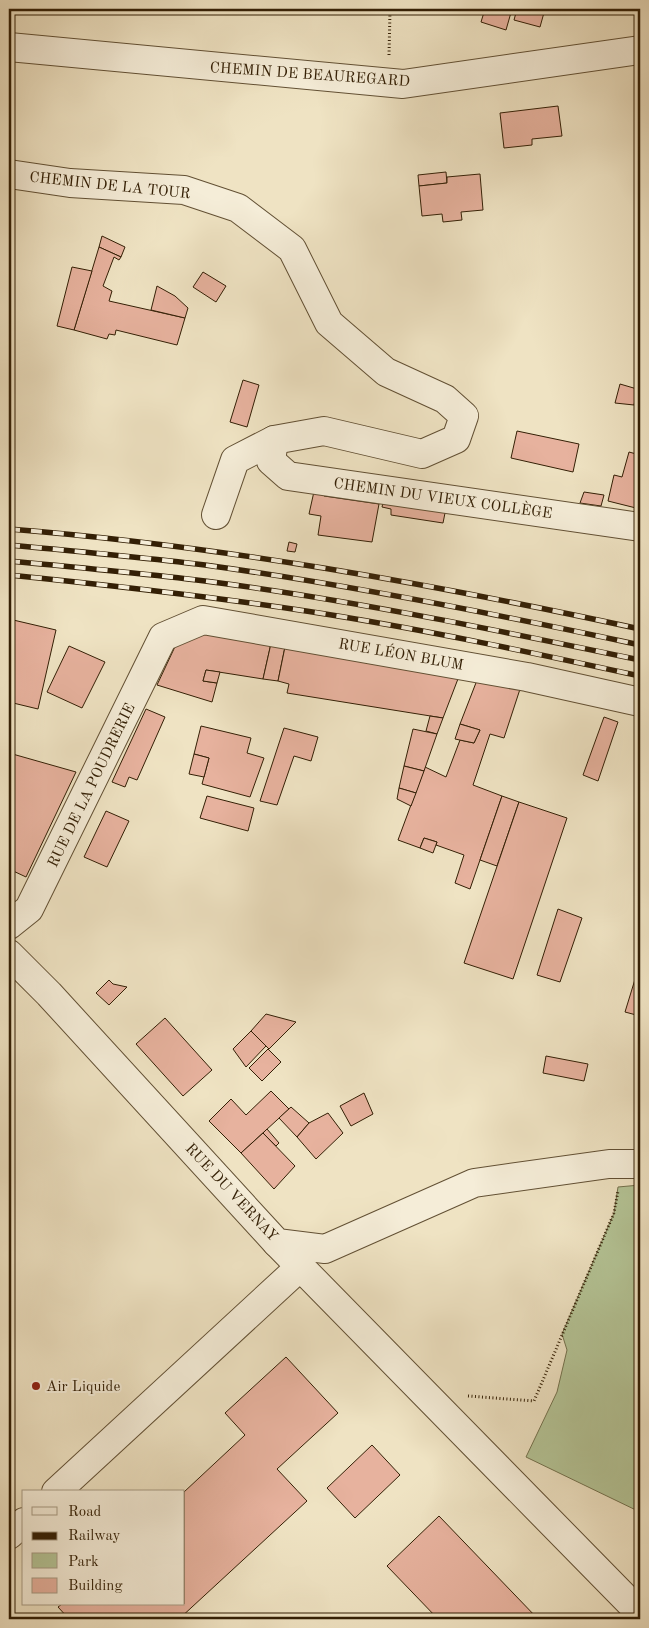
<svg xmlns="http://www.w3.org/2000/svg" width="649" height="1628" font-family="'Old Standard TT',serif">
  <rect width="100%" height="100%" fill="#efe3c3"/>
  <filter id="stains"><feTurbulence type="fractalNoise" baseFrequency=".004" numOctaves="4"/><feColorMatrix values="0 0 0 0 .2 0 0 0 0 .09 0 0 0 0 .02 0 0 0 .5 -.17"/></filter>
  <radialGradient id="worn" r=".72"><stop offset=".6" stop-color="#630" stop-opacity="0"/><stop offset="1" stop-color="#630" stop-opacity=".3"/></radialGradient>
  <polygon fill="#b5c597" stroke="#74724e" points="640,1185 640,1512 526,1457 557,1392 567,1350 562,1334 614,1213 618,1187"/>
  <g fill="#e7b29e" stroke="#331f05">
    <polygon points="485,9 512,9 506,30 481,22"/>
    <polygon points="517,9 545,9 540,27 514,20"/>
    <polygon points="558,106 562,136 532,139 532,145 504,148 500,113"/>
    <polygon points="446,172 447,183 419,186 418,175"/>
    <polygon points="480,174 483,210 461,212 462,220 443,222 442,214 422,216 419,186 447,183 447,177"/>
    <polygon points="102,236 125,247 121,257 99,247"/>
    <polygon points="99,247 121,257 119,260 114,257 103,286 112,291 109,301 185,318 177,345 116,330 115,335 109,334 107,339 74,330"/>
    <polygon points="72,267 92,271 74,330 57,326"/>
    <polygon points="203,272 226,286 216,302 193,287"/>
    <polygon points="157,286 175,296 188,308 185,318 151,310"/>
    <polygon points="243,380 259,385 247,427 230,422"/>
    <polygon points="620,384 637,389 634,405 615,403"/>
    <polygon points="517,431 579,444 573,472 511,458"/>
    <polygon points="629,452 640,455 640,509 608,501 614,475 622,477"/>
    <polygon points="315,487 324,496 379,504 372,542 318,535 321,516 309,514"/>
    <polygon points="584,492 604,495 601,506 580,503"/>
    <polygon points="384,499 446,508 443,523 391,515 391,509 382,507"/>
    <polygon points="289,542 297,544 295,552 287,551"/>
    <polygon points="9,619 56,630 38,709 9,702"/>
    <polygon points="207,629 272,639 263,679 206,670 203,681 217,683 212,702 157,685 180,636"/>
    <polygon points="272,639 286,642 278,681 263,679"/>
    <polygon points="286,642 461,671 443,718 287,693 289,684 278,681"/>
    <polygon points="69,646 105,662 82,708 47,692"/>
    <polygon points="206,670 220,672 217,683 203,681"/>
    <polygon points="479,675 522,683 504,738 490,734 473,785 502,796 470,889 455,883 464,855 436,845 437,842 424,838 420,848 398,840 425,767 446,777 460,740 474,743 480,730 460,724"/>
    <polygon points="146,709 165,717 137,780 129,777 125,787 112,782"/>
    <polygon points="430,716 443,718 437,734 426,731"/>
    <polygon points="604,717 618,722 598,781 583,775"/>
    <polygon points="460,724 480,730 474,743 455,739"/>
    <polygon points="201,726 251,738 247,753 264,758 250,797 202,784 209,758 194,754"/>
    <polygon points="284,728 318,737 311,761 294,756 277,805 260,801"/>
    <polygon points="413,729 437,734 424,771 404,766"/>
    <polygon points="9,753 76,772 26,877 9,869 11,862 9,861"/>
    <polygon points="194,754 209,758 204,777 189,774"/>
    <polygon points="404,766 424,771 416,793 399,788"/>
    <polygon points="399,788 416,793 411,806 397,799"/>
    <polygon points="207,796 254,808 248,831 200,818"/>
    <polygon points="502,796 519,802 497,866 480,860"/>
    <polygon points="519,802 567,818 513,979 464,963"/>
    <polygon points="106,811 129,821 107,867 84,857"/>
    <polygon points="424,838 437,842 433,853 420,848"/>
    <polygon points="558,909 582,918 560,982 537,975"/>
    <polygon points="640,963 640,1016 625,1012"/>
    <polygon points="109,980 113,984 127,987 109,1005 96,993"/>
    <polygon points="266,1014 296,1022 269,1049 251,1031"/>
    <polygon points="165,1018 212,1070 183,1096 136,1044"/>
    <polygon points="251,1031 266,1046 246,1067 233,1049"/>
    <polygon points="268,1049 281,1062 262,1081 249,1068"/>
    <polygon points="546,1056 588,1064 584,1081 543,1073"/>
    <polygon points="271,1091 289,1109 241,1153 209,1121 231,1099 246,1115"/>
    <polygon points="364,1093 373,1114 351,1126 340,1106"/>
    <polygon points="291,1107 309,1123 297,1137 279,1118"/>
    <polygon points="328,1113 343,1133 316,1159 297,1137 309,1123"/>
    <polygon points="267,1129 279,1143 276,1146 263,1133"/>
    <polygon points="263,1133 295,1166 274,1189 241,1153"/>
    <polygon points="286,1357 338,1413 277,1469 307,1501 179,1619 69,1619 58,1607 62,1604 184,1604 184,1492 245,1435 225,1413"/>
    <polygon points="372,1445 400,1475 355,1518 327,1488"/>
    <polygon points="439,1516 538,1619 438,1619 387,1566"/>
  </g>
  <g fill="none" stroke-linecap="round" stroke-linejoin="round">
    <defs>
      <g id="minor">
        <polyline points="9,47 403,84 640,50"/>
        <polyline points="9,174 70,183 184,190 238,208 292,249 329,323 386,372 445,399 464,416 456,439 422,454 324,431 274,440 235,460 216,515"/>
        <polyline points="274,440 271,461 288,476 640,527"/>
        <polyline points="9,925 29,909 163,637 203,620 527,677 640,702"/>
        <polyline points="9,954 49,994 277,1243 325,1249 474,1183 609,1164 640,1164"/>
        <polyline points="277,1243 640,1613"/>
        <polyline points="56,1492 300,1267"/>
        <polyline points="9,1535 24,1522"/>
      </g>
    </defs>
    <use href="#minor" stroke="#625034" stroke-width="30"/>
    <g stroke="#331f05" stroke-width="3" stroke-dasharray="1 2.5" stroke-linecap="butt">
      <polyline points="389,55 390,11 392,9"/>
      <polyline points="468,1396 534,1401 614,1213 618,1191"/>
    </g>
    <use href="#minor" stroke="#f5edd8" stroke-width="28"/>
    <defs>
      <g id="rail">
        <path d="M9 529C222 546 432 584 640 629"/>
        <path d="M9 545C74 551 139 557 205 565 351 585 496 614 640 645"/>
        <path d="M9 561C74 567 139 573 205 581 351 600 496 630 640 660"/>
        <path d="M9 575C108 585 207 596 306 611 418 628 529 652 640 676"/>
      </g>
    </defs>
    <use href="#rail" stroke="#331f05" stroke-width="5.5"/>
    <use href="#rail" stroke="#f5edd8" stroke-width="4" stroke-dasharray="11" stroke-linecap="butt"/>
  </g>
  <circle fill="#8f2418" stroke="#f5edd8" stroke-width="2" cx="36" cy="1386" r="5"/>
  <g text-anchor="middle" stroke-width="4" stroke-linejoin="round" paint-order="stroke">
    <g font-size="15" fill="#331f05" stroke="#f5edd8">
      <text transform="translate(310 74) rotate(4)" y="5">CHEMIN DE BEAUREGARD</text>
      <text transform="translate(110 185) rotate(6)" y="5">CHEMIN DE LA TOUR</text>
      <text transform="translate(443 498) rotate(8)" y="5">CHEMIN DU VIEUX COLLÈGE</text>
      <text transform="translate(401 654) rotate(10)" y="5">RUE LÉON BLUM</text>
      <text transform="translate(91 785) rotate(-64)" y="5">RUE DE LA POUDRERIE</text>
      <text transform="translate(232 1192) rotate(47)" y="5">RUE DU VERNAY</text>
    </g>
    <g font-size="15" fill="#331f05" stroke="#f5edd8" text-anchor="start">
      <text x="46" y="1391">Air Liquide</text>
    </g>
  </g>
  <rect width="649" height="1628" fill="none" stroke="#efe3c3" stroke-width="30"/>
  <rect x="10" y="10" width="629" height="1608" fill="none" stroke="#331f05" stroke-width="2.5"/>
  <rect x="15" y="15" width="619" height="1598" fill="none" stroke="#331f05"/>
  <rect x="22" y="1490" width="162" height="115" fill="#f5edd8" stroke="#a79b84"/>
  <rect x="32" y="1507" width="25" height="8" fill="#f5edd8" stroke="#a79b84"/>
  <text x="68" y="1516" font-size="15" fill="#331f05">Road</text>
  <rect x="32" y="1532" width="25" height="8" fill="#331f05" stroke="#a79b84"/>
  <text x="68" y="1540" font-size="15" fill="#331f05">Railway</text>
  <rect x="32" y="1553" width="25" height="15" fill="#b5c597" stroke="#a79b84"/>
  <text x="68" y="1566" font-size="15" fill="#331f05">Park</text>
  <rect x="32" y="1578" width="25" height="15" fill="#e7b29e" stroke="#a79b84"/>
  <text x="68" y="1590" font-size="15" fill="#331f05">Building</text>
  <rect width="100%" height="100%" filter="url(#stains)"/>
  <rect width="100%" height="100%" fill="url(#worn)"/>
</svg>
